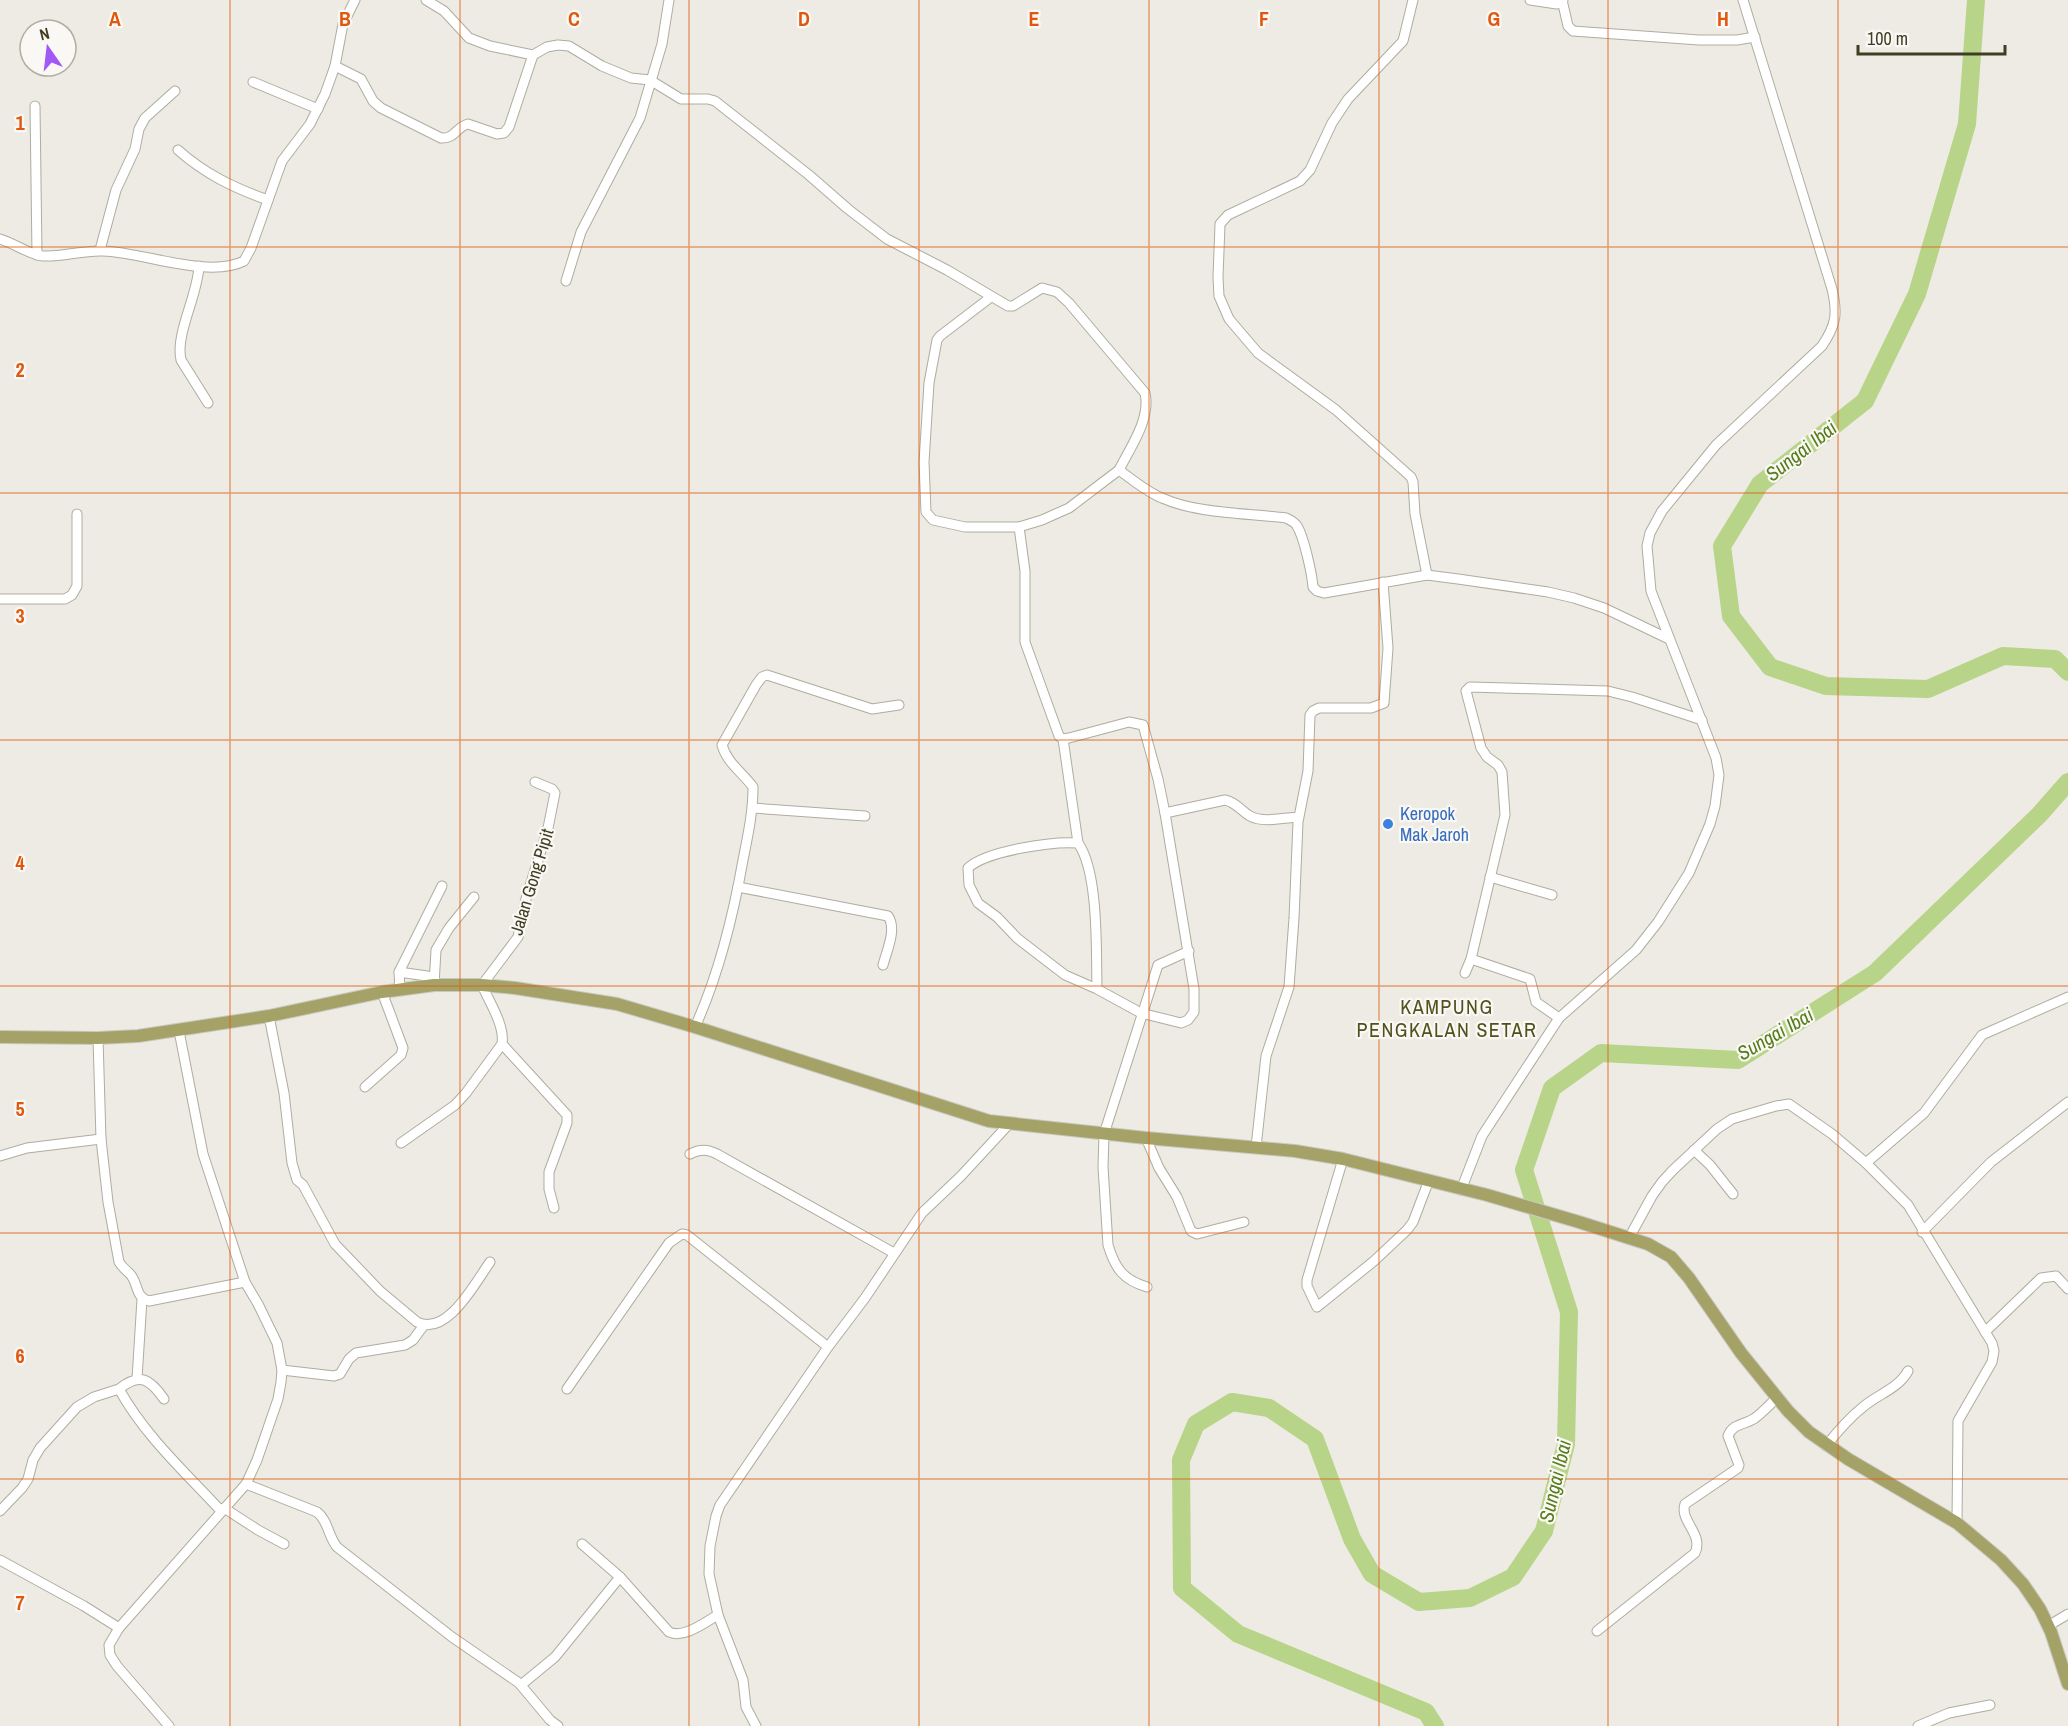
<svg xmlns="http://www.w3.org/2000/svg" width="2068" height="1726" font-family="'Archivo Narrow',sans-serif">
  <rect width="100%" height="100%" fill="#edebe3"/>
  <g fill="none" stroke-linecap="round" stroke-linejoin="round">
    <g stroke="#b7d489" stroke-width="18">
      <polyline points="1976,0 1967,124 1917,294 1865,401 1760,484 1722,546 1731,616 1770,667 1826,686 1928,689 2003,656 2055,659 2068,672"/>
      <polyline points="1435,1726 1426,1712 1238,1634 1182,1588 1181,1460 1196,1424 1232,1402 1269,1408 1315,1439 1352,1539 1372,1574 1419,1602 1470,1598 1513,1577 1544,1531 1566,1444 1569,1312 1524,1170 1552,1088 1601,1053 1738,1060 1875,973 2039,815 2068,782"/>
    </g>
    <defs>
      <g id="minor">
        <path d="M426 0 444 11 469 38 490 46 533 55 547 47 558 45 569 46 602 66 631 78 650 80 681 99H708L715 101 809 175 848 209 887 239 947 270 1008 306H1013L1042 288 1057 292 1069 303 1145 393C1151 419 1130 448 1119 470"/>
        <polyline points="1413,0 1403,41 1348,99 1332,123 1310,170 1300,181 1228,215 1220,224 1218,277 1219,296 1229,319 1258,353 1336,410 1411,477 1413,482 1415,514 1427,575"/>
        <polyline points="1530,0 1557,4 1563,0"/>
        <polyline points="1562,0 1568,26 1573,31 1699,40 1737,40 1755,37"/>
        <path d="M335 66 361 79 373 101 381 108 441 138C455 139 456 127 468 124L497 134 504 133 509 127 533 55"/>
        <polyline points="253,82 318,109"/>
        <polyline points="35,106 37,255"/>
        <path d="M178 150C205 174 234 188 268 200"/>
        <path d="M0 239C14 243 30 255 43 256 63 257 83 250 103 251 143 252 208 279 244 261L251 248 282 161 310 124 325 94 335 66 343 24 355 0"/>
        <polyline points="100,250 116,190 135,149 139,129 145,118 175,91"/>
        <path d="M199 266C198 295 175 334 181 360L208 403"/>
        <polyline points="566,281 581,232 640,118 662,44 669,0"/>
        <polyline points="991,297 940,336 937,340 929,383 924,462 926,512 933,520 965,527 1019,527"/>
        <polyline points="0,599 65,599 72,595 77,586 77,514"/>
        <polyline points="1063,739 1078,843"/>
        <polyline points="753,808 865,816"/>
        <path d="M1165 813 1225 800C1236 802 1241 811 1250 816 1262 823 1284 818 1298 817"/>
        <polyline points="1490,877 1552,895"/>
        <path d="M738 887 888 916C897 929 887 950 883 965"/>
        <polyline points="1471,959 1530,979 1536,1002 1559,1018"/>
        <polyline points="399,972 434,977"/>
        <polyline points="1465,973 1471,959 1505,815 1502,772 1498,765 1487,757 1481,748 1466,691 1470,687 1608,691 1632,697 1702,720"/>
        <polyline points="434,985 436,950 449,928 474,897"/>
        <path d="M1097 989C1096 952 1099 872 1078 843 1052 841 986 851 968 868L969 885 978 903 997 917 1017 938 1065 975 1097 989 1141 1013 1181 1023 1188 1020 1194 1012V989L1165 813 1158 779 1143 725 1129 722 1069 738 1063 739 1059 736 1025 642V571L1019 527 1042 520 1069 508 1119 470C1133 480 1147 492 1162 498 1198 514 1247 513 1286 518 1290 520 1295 522 1297 526 1304 537 1312 574 1313 587L1317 591 1324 593 1427 575 1458 579 1548 592 1574 598 1604 608 1669 639"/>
        <polyline points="400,990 399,972 442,886"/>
        <path d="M269 1016 284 1093 292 1163 297 1180 303 1185 335 1244 380 1291 417 1322C447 1337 475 1283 490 1262"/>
        <path d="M695 1027C719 974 733 917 743 860 748 835 753 812 753 787 742 772 727 763 722 745L756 685 762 677 767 675 872 709 899 705"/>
        <path d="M98 1038 101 1139 108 1202 119 1262C122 1267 125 1269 129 1273 139 1282 134 1297 149 1301L245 1282"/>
        <polyline points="502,1044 567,1115 567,1123 549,1172 549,1189 554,1208"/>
        <polyline points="365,1087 401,1055 403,1048 382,992"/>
        <polyline points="1146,1138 1159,1168 1177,1197 1191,1231 1197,1234 1244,1222"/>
        <path d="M401 1143 455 1105 466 1093 502 1044C505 1025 489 1002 482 985L518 937 526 899 548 828 555 793 552 789 535 782"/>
        <polyline points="1256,1147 1266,1056 1289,987 1294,918 1298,822 1308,771 1310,715 1313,711 1319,708 1371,708 1384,703 1388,648 1383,582"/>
        <polyline points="1694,1150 1710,1165 1733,1194"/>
        <path d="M690 1154C700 1149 707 1149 717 1154L894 1253"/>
        <polyline points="0,1156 27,1148 101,1139"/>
        <polyline points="1343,1159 1307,1280 1307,1286 1317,1307 1374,1261 1407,1230 1413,1222 1429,1180"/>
        <polyline points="1866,1163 1924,1113 1982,1035 2068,997"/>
        <path d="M1461 1190 1482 1136 1559 1018 1636 950 1658 922 1689 873 1710 824 1715 806 1719 775 1716 758 1651 591 1647 546 1650 533 1662 511 1716 445 1822 346C1836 325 1838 314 1832 289L1743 0"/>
        <polyline points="1922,1232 1991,1162 2068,1102"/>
        <polyline points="1629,1238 1652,1196 1662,1182 1673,1170 1717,1129 1732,1119 1776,1106 1789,1104 1832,1134 1866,1163 1908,1205 1992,1343 1994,1351 1992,1362 1958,1421 1957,1523"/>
        <path d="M1147 1287C1123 1280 1115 1268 1108 1245L1103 1167 1104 1134 1158 965 1189 951"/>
        <polyline points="1985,1332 2041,1278 2056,1276 2068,1289"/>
        <polyline points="282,1370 334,1376 340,1374 349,1359 356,1353 405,1345 413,1340 424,1325"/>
        <polyline points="137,1379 142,1299"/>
        <polyline points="567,1389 669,1243 682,1234 687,1235 828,1347"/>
        <path d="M164 1399C150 1379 140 1372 119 1389 145 1436 185 1472 221 1511"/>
        <path d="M1826 1446C1837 1432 1849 1418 1863 1407 1878 1394 1898 1389 1908 1371"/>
        <path d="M246 1484 317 1512C328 1520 328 1536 337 1547L452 1637 519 1683 550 1720 558 1726"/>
        <polyline points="224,1508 258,1530 284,1544"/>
        <polyline points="0,1511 22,1488 28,1479 33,1460 40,1448 77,1407 94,1397 119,1389"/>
        <path d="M582 1544 620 1577 669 1632C684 1639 705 1622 718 1615"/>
        <polyline points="0,1560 84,1606 119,1628"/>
        <polyline points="2048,1626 2068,1614"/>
        <path d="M1597 1631 1695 1553C1704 1534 1679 1521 1685 1504L1738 1468 1739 1465 1728 1436C1733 1423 1745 1425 1755 1418 1763 1412 1770 1404 1777 1398"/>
        <polyline points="521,1685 555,1657 620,1577"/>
        <polyline points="169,1726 117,1666 110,1655 109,1645 119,1628 246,1484 257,1460 278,1399 281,1382 282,1370 277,1343 258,1304 245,1282 203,1154 179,1031"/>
        <polyline points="756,1726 746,1707 743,1680 718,1615 709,1574 710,1546 716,1516 720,1505 828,1347 865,1298 922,1213 961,1176 1009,1124"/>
        <polyline points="1918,1726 1949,1713 1990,1705"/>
      </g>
      <polyline id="major" points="0,1037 98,1038 138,1036 269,1016 382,992 434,985 482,985 515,988 617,1004 695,1027 989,1121 1146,1138 1295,1151 1343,1159 1487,1195 1579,1222 1648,1244 1671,1257 1689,1278 1741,1353 1788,1411 1809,1432 1848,1459 1957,1523 2001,1560 2023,1584 2040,1609 2051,1632 2068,1684"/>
    </defs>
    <use href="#minor" stroke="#aead9e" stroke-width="11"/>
    <use href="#major" stroke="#c9c9c1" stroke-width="14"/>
    <use href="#minor" stroke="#fff" stroke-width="9"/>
    <use href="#major" stroke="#a4a266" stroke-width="12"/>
  </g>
  <path fill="none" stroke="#e0580d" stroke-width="1.5" stroke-opacity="0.55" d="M230 0V1726M460 0V1726M689 0V1726M919 0V1726M1149 0V1726M1379 0V1726M1608 0V1726M1838 0V1726M0 247H2068M0 493H2068M0 740H2068M0 986H2068M0 1233H2068M0 1479H2068"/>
  <circle fill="#3f7fe0" stroke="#f9f8f4" stroke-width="2" cx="1388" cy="824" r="6"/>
  <g text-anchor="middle" stroke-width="4.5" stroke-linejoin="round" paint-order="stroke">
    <g font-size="18" fill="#366cbe" stroke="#f9f8f4" text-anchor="start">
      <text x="1400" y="820">Keropok<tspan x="1400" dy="21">Mak Jaroh</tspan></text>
    </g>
    <g font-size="18" fill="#3f3e22" stroke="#f9f8f4">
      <text transform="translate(532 882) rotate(-73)" y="6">Jalan Gong Pipit</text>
    </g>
    <g font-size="20" font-style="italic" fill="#567d1a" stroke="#f9f8f4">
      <text transform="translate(1801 451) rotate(-38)" y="7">Sungai Ibai</text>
      <text transform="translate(1775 1034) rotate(-30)" y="7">Sungai Ibai</text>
      <text transform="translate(1555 1481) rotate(-77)" y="7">Sungai Ibai</text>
    </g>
    <g font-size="20" letter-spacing="1.5" fill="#52511d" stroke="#f9f8f4">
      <text x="1447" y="1014">KAMPUNG<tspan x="1447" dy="23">PENGKALAN SETAR</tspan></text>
    </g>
  </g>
  <g font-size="20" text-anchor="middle" font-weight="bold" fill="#e0580d" stroke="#f9f8f4" stroke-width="4.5" stroke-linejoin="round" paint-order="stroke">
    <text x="115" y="26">A</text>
    <text x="345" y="26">B</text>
    <text x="574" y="26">C</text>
    <text x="804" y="26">D</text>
    <text x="1034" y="26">E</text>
    <text x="1264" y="26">F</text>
    <text x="1494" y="26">G</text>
    <text x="1723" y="26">H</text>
    <text x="20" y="130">1</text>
    <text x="20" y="377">2</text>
    <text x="20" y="623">3</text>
    <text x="20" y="870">4</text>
    <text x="20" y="1116">5</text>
    <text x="20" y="1363">6</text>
    <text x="20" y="1610">7</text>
  </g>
  <g transform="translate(48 48) rotate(346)"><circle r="28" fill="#f9f8f4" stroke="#afaea0" stroke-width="1.5"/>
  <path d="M0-4.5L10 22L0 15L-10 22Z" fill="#a358f6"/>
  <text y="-9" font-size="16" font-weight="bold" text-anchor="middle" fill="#3f3e22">N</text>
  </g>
  <path d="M1858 45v9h147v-9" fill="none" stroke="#3f3e22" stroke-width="3"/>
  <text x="1867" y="45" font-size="18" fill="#3f3e22" stroke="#f9f8f4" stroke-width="4.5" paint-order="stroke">100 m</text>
</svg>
